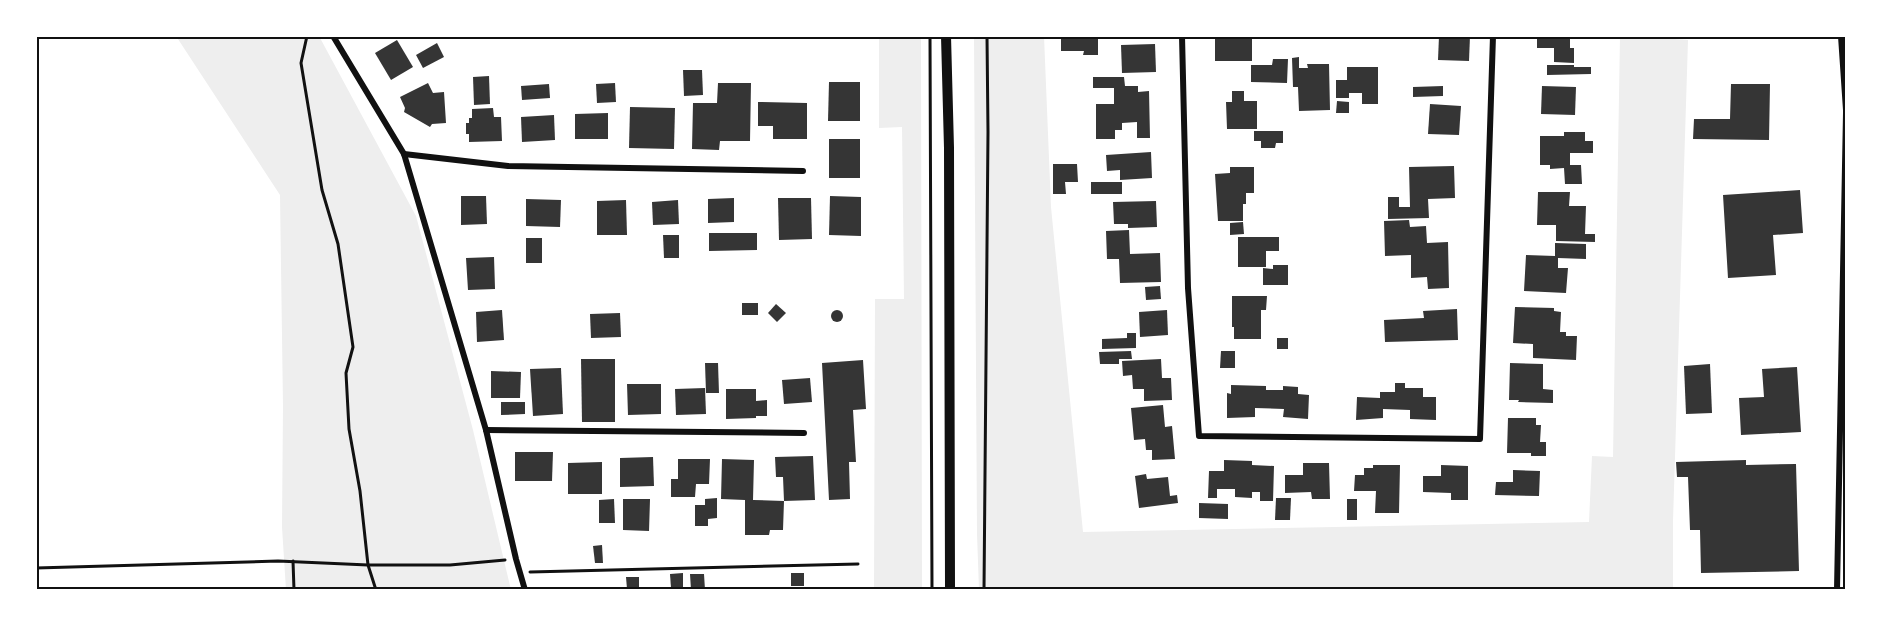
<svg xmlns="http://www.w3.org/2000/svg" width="1882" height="626" font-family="'Times New Roman',serif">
  <rect width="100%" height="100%" fill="#fff"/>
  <g fill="#eee">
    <polygon points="176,36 319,36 416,216 473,430 511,590 286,590 282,527 283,406 280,195"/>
    <polygon points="879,36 921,36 922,590 874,590 875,299 904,299 902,127 879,128"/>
    <polygon points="974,36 1044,36 1051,207 1083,532 1589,522 1592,456 1613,457 1620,36 1660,36 1660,38 1688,40 1673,521 1673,590 979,590 977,534"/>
  </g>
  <g fill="#353535">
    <polygon points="1061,36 1098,36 1098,55 1083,55 1084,51 1061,51"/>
    <rect x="1215" y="36" width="37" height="25"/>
    <polygon points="1439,36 1470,36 1469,61 1438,60"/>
    <polygon points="1537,36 1570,36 1570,48 1574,48 1574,63 1554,62 1554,48 1537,48"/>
    <polygon points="397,40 413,67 391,80 375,53"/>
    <polygon points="437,43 444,57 423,68 416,55"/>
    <polygon points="1155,44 1156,72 1122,73 1121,45"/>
    <polygon points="1299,57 1299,68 1308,68 1307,64 1329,64 1330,110 1299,111 1298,87 1293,87 1292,58"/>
    <polygon points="1273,59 1288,59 1287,83 1251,82 1251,65 1272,65"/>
    <polygon points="1547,65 1574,65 1574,67 1591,67 1591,74 1547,75"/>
    <polygon points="1347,67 1378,67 1378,104 1362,104 1362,93 1349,93 1349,98 1336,98 1336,80 1347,80"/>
    <polygon points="683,70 702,70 703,95 684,96"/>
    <polygon points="489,76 490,104 474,105 473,77"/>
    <polygon points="1093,77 1124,77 1125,86 1138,86 1138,92 1149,91 1150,138 1137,138 1137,122 1122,123 1122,130 1115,130 1115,139 1096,139 1096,104 1114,104 1114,88 1093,88"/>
    <polygon points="829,82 860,82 860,121 828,121"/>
    <polygon points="428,83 433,93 444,92 446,123 432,124 430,127 404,112 405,108 400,97"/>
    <polygon points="615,83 616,102 597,103 596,84"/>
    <polygon points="718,83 751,83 750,141 720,141 719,150 692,149 693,103 717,103"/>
    <polygon points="549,84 550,98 522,100 521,86"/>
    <polygon points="1731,84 1770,84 1769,140 1693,139 1694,119 1730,119"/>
    <polygon points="1443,86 1443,96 1413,97 1413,87"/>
    <polygon points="1542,86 1576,87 1575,115 1541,114"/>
    <polygon points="1232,91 1244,91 1244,101 1257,101 1257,129 1227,129 1226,102 1232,102"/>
    <polygon points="1337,101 1349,102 1349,113 1336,113"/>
    <polygon points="758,102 807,103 807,139 773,139 773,126 758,126"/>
    <polygon points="1430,104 1461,106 1459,135 1428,134"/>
    <polygon points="630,107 675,108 674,149 629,148"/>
    <polygon points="493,108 494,117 501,117 502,141 469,142 469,134 466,134 466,123 469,123 469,118 472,118 472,109"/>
    <polygon points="608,113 608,139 575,139 575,114"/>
    <polygon points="554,115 555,140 522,142 521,117"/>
    <polygon points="1254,131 1283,131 1283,143 1276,143 1275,148 1261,148 1261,141 1254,141"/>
    <polygon points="1564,132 1585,132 1585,141 1593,141 1593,153 1570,153 1570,165 1581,165 1582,184 1565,184 1564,168 1550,169 1550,165 1540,165 1540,136 1564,136"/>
    <rect x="829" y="139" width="31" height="39"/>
    <polygon points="1151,152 1152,178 1120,180 1120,170 1107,171 1106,155"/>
    <polygon points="1053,164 1077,164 1078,182 1065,182 1066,194 1053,194"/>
    <polygon points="1454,166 1455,198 1428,199 1429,218 1388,219 1388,197 1399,197 1399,207 1410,207 1409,167"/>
    <polygon points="1230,167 1254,167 1254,193 1246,193 1246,204 1243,204 1243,221 1218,221 1215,174 1230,173"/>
    <rect x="1091" y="182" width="31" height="12"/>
    <polygon points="1800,190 1803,233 1773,235 1776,275 1728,278 1723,195"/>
    <polygon points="1538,192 1570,192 1569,206 1586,206 1585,234 1595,234 1595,242 1556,241 1556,225 1537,225"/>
    <polygon points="461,196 486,196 487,224 461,225"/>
    <polygon points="830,196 861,197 861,236 829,235"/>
    <polygon points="734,198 734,222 708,223 708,199"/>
    <polygon points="778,198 811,198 812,239 779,240"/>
    <polygon points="526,199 561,200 560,227 526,226"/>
    <polygon points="626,200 627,235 597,235 597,201"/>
    <polygon points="678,200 679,224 653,225 652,202"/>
    <polygon points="1156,201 1157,227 1128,228 1128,224 1114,224 1113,202"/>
    <polygon points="1409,220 1410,227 1426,226 1427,243 1448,242 1449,288 1428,289 1427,277 1411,278 1411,255 1385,256 1384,221"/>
    <polygon points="1243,222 1244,234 1230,235 1230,223"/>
    <polygon points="1129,230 1130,254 1160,253 1161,282 1120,283 1119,259 1107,259 1106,231"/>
    <polygon points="709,233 757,233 757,250 709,251"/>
    <polygon points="663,235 679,235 679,258 664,258"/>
    <polygon points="1238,237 1279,237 1279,251 1266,251 1266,267 1238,267"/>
    <rect x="526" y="238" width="16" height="25"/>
    <polygon points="1555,243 1586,244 1586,259 1558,258 1558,268 1568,268 1566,293 1524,291 1526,255 1555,256"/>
    <polygon points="494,257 495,289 468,290 466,258"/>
    <polygon points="1273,265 1288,265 1288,285 1263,285 1263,268 1273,269"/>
    <polygon points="1160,286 1161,299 1146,300 1145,287"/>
    <polygon points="1232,296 1267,296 1266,310 1261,310 1261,339 1234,339 1234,327 1232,327"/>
    <rect x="742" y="303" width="16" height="12"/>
    <polygon points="776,304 786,313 777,322 768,313"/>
    <polygon points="1515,307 1554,308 1554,311 1561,312 1560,332 1566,332 1566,336 1577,336 1576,360 1533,358 1533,344 1513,343"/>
    <polygon points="1457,309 1458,340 1385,342 1384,320 1424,318 1423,311"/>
    <polygon points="502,310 504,340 477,342 476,312"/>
    <polygon points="1167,310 1168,335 1140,337 1139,312"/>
    <circle cx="837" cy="316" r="6"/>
    <polygon points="620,313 621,337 591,338 590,314"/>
    <polygon points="1127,333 1136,333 1136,348 1102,349 1102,339 1127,338"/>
    <rect x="1277" y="338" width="11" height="11"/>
    <polygon points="1131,351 1132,359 1119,359 1119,364 1100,364 1099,352"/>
    <polygon points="1221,351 1235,351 1235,368 1220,368"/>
    <polygon points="581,359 615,359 615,422 582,422"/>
    <polygon points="1161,359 1162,378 1171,378 1172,400 1144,401 1144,389 1133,389 1132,375 1123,376 1122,361"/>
    <polygon points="863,360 866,409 853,410 856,462 849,462 850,499 829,500 822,363"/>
    <polygon points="705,363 718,363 719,393 706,393"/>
    <polygon points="1510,363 1543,364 1543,389 1553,390 1553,403 1518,402 1519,400 1509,400"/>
    <polygon points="1710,364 1712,413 1686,414 1684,366"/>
    <polygon points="1797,367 1801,432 1741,435 1739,398 1764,397 1762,369"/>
    <polygon points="561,368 563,414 533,416 530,369"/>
    <polygon points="491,371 521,372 520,398 491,398"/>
    <polygon points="810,378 812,402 784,404 782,380"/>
    <polygon points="1395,383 1405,383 1405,388 1423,388 1423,397 1436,397 1436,420 1410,419 1410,410 1383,409 1383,418 1356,420 1357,397 1380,398 1380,392 1395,392"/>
    <polygon points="627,384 661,384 661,414 628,415"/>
    <polygon points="1231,385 1266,386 1266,390 1283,390 1283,386 1298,387 1298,394 1309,395 1308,419 1283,417 1284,409 1255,408 1255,417 1227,418 1227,393 1231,394"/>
    <polygon points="705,388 706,414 676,415 675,389"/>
    <polygon points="726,389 756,389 756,401 767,400 767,416 756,416 756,418 726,419"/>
    <polygon points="501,402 525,402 525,414 501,415"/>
    <polygon points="1163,405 1165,427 1172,426 1175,459 1152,460 1152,450 1146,450 1145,439 1134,440 1131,408"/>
    <polygon points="1508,418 1536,418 1536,425 1541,425 1540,442 1546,442 1546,456 1531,456 1531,453 1507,453"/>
    <polygon points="515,452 553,452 552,481 515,481"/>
    <polygon points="813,456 815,500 784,501 783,477 776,477 775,457"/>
    <polygon points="653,457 654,486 620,487 620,458"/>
    <polygon points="678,459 710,459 709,484 696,484 695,497 671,497 671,479 678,479"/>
    <polygon points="722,459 754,460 753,500 784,501 783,530 770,530 769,535 745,535 745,500 721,499"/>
    <polygon points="1224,460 1252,461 1252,465 1274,466 1273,501 1260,501 1260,492 1252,492 1252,498 1235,497 1235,489 1217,489 1217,498 1208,498 1209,471 1224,471"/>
    <polygon points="1746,460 1746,465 1796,464 1799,571 1701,573 1700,530 1690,530 1688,477 1677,477 1676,462"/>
    <polygon points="602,462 602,494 568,494 568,463"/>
    <polygon points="1303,463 1329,463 1330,499 1312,499 1311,492 1285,493 1285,475 1303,475"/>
    <polygon points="1373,465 1400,465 1399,513 1375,513 1376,491 1354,491 1355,475 1364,475 1364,468 1373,468"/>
    <polygon points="1441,465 1468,466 1468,500 1451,500 1451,493 1423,492 1423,476 1441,476"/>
    <polygon points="1513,470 1540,471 1539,496 1495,495 1496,482 1513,482"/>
    <polygon points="1146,474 1147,479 1168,477 1170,496 1177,495 1178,503 1139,508 1135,476"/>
    <polygon points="717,498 717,518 708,519 708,526 695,526 695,505 705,505 705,499"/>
    <polygon points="1276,498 1291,498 1290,520 1275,520"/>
    <polygon points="614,499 615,523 599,523 599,500"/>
    <polygon points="623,499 650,499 649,531 623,530"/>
    <rect x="1347" y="499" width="10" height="21"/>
    <polygon points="1199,503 1228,504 1228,519 1199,518"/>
    <polygon points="602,545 603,563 595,563 593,546"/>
    <polygon points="683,573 683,587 671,588 670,574"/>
    <rect x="791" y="573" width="13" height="13"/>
    <polygon points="690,574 704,574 705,590 691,590"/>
    <polygon points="626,577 639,577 639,588 627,589"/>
  </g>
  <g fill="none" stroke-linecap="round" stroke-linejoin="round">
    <g stroke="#111" stroke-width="3">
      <polyline points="307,36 301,63 322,190 338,244 353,347 346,373 349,429 360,491 368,565 376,590"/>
      <polyline points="930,36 932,590"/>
      <polyline points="293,561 294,590"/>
      <polyline points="36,568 278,561 368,565 450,565 505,560"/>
      <polyline points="530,572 858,564"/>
      <polyline points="984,590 988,132 987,36"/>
    </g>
    <g stroke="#111" stroke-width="6">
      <polyline points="333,36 404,154 486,430 516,559 525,590"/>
      <polyline points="1182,36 1188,288 1199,436 1480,439 1493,36"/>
      <polyline points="1841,36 1846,110"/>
      <polyline points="404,154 508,166 803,171"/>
      <polyline points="486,430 804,433"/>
      <polyline points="1837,590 1846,113"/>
    </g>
    <polyline stroke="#111" stroke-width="10" points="946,36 949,148 950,590"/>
  </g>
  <rect width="1882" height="626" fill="none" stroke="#ffffff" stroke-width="75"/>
  <rect x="38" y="38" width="1806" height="550" fill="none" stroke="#111" stroke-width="2"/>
</svg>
